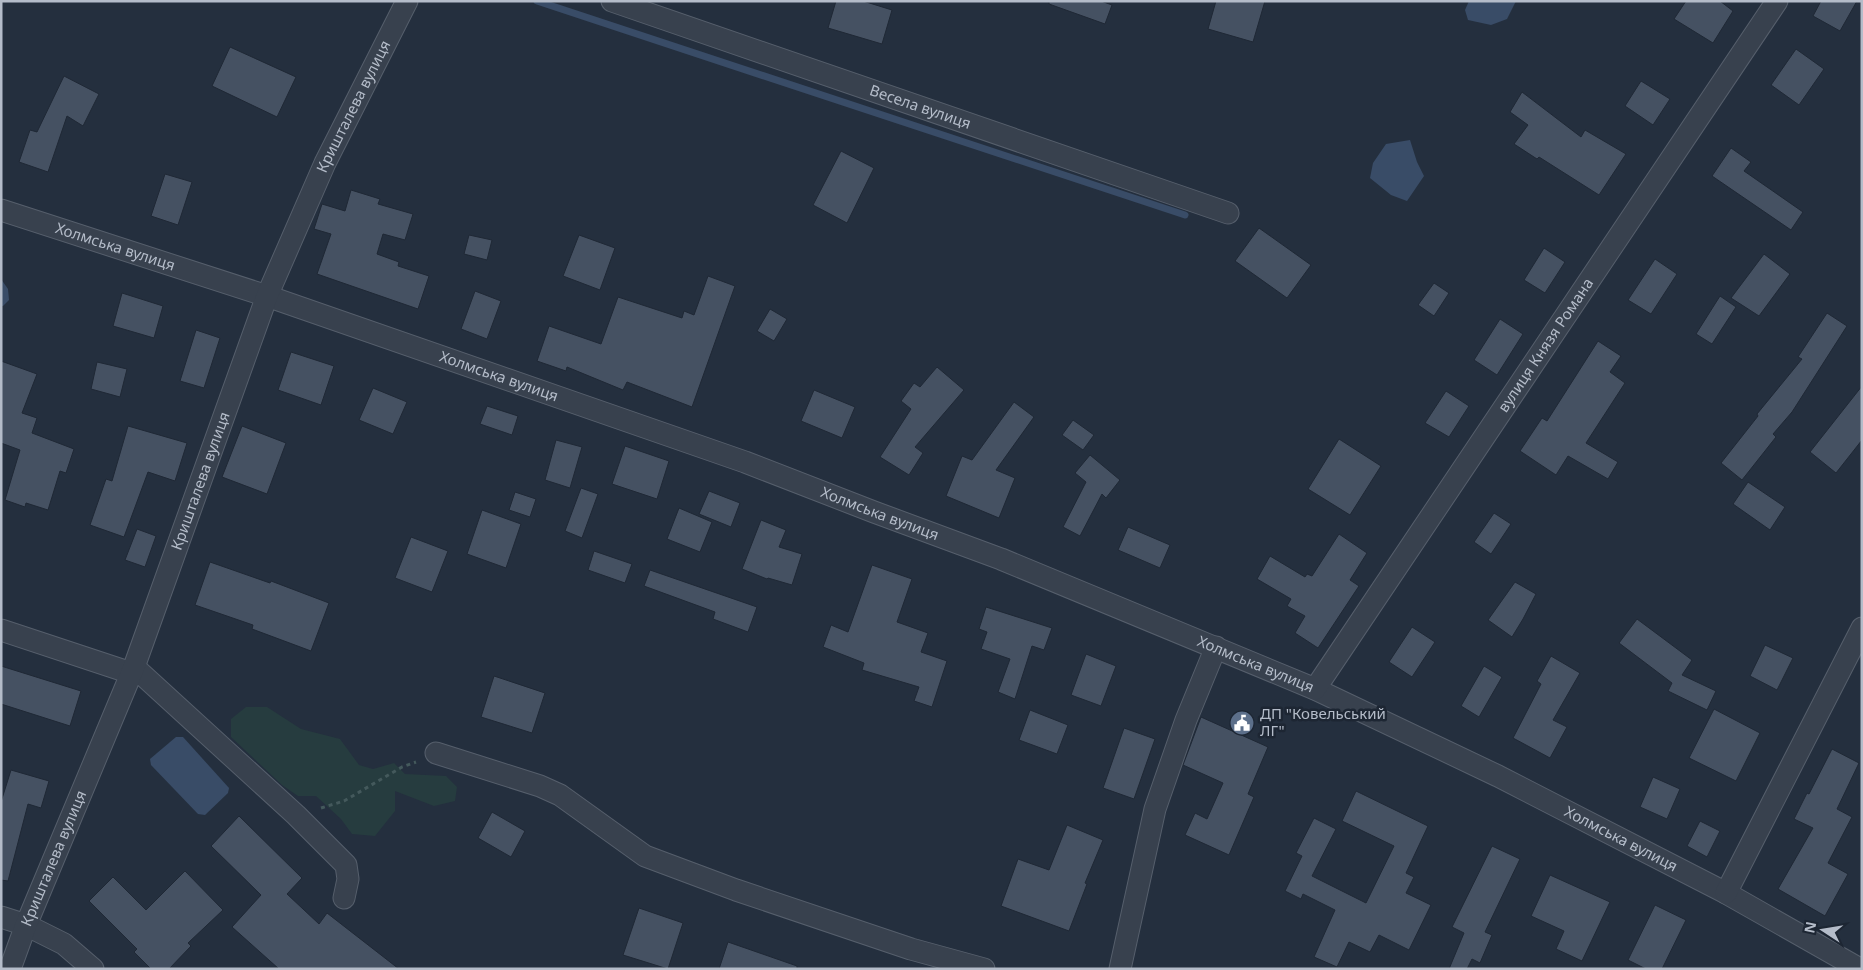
<svg xmlns="http://www.w3.org/2000/svg" width="1863" height="970" font-family="'Noto Sans',sans-serif">
  <rect width="100%" height="100%" fill="#242f3e"/>
  <polygon fill="#263c3f" points="246,707 267,707 301,729 340,739 359,765 373,769 394,763 405,774 446,776 457,787 455,801 434,806 395,791 395,811 375,836 352,834 341,819 316,796 298,796 282,785 231,737 231,719"/>
  <g fill="#394c67">
    <polygon points="1469,1 1516,1 1507,19 1491,25 1468,20 1465,10"/>
    <polygon points="1410,140 1417,162 1424,176 1407,201 1391,195 1370,178 1373,163 1386,144"/>
    <polygon points="1,279 8,289 9,300 3,306 1,306"/>
    <polygon points="176,737 183,737 229,788 228,793 205,815 198,814 151,765 150,759"/>
  </g>
  <g fill="none" stroke-linecap="round" stroke-linejoin="round">
    <polyline stroke="#394c67" stroke-width="7" points="537,1 1185,215"/>
  </g>
  <g fill="#455162" stroke="#1f2835">
    <polygon points="836,1 863,1 892,10 882,44 828,28"/>
    <polygon points="1049,1 1101,1 1112,5 1105,24 1049,4"/>
    <polygon points="1216,1 1265,1 1253,42 1208,29"/>
    <polygon points="1686,1 1720,1 1733,11 1713,43 1674,19"/>
    <polygon points="1821,1 1857,1 1840,31 1813,16"/>
    <polygon points="230,47 296,77 277,117 212,86"/>
    <polygon points="1796,49 1824,69 1799,105 1771,85"/>
    <polygon points="64,76 99,94 83,126 67,116 48,172 19,162 30,130 37,132"/>
    <polygon points="1641,81 1670,99 1653,125 1625,106"/>
    <polygon points="1522,92 1581,137 1585,130 1626,154 1599,195 1539,157 1537,159 1514,144 1528,125 1510,112"/>
    <polygon points="1731,148 1751,162 1744,171 1803,212 1791,230 1712,176"/>
    <polygon points="841,151 874,168 847,223 813,205"/>
    <polygon points="165,174 192,182 178,225 151,216"/>
    <polygon points="351,190 380,199 378,204 413,214 405,240 383,234 377,254 399,262 398,266 429,276 418,309 317,274 331,234 314,229 322,204 345,211"/>
    <polygon points="1259,228 1311,265 1287,298 1235,261"/>
    <polygon points="469,235 492,240 487,260 464,254"/>
    <polygon points="579,235 615,248 600,290 563,276"/>
    <polygon points="1544,248 1565,262 1545,293 1524,280"/>
    <polygon points="1764,254 1790,274 1759,316 1731,298"/>
    <polygon points="1655,259 1677,274 1651,314 1628,300"/>
    <polygon points="708,276 735,286 692,407 627,382 623,390 567,367 566,371 537,361 549,326 601,344 618,297 682,318 684,311 694,315"/>
    <polygon points="1434,283 1449,293 1434,316 1418,305"/>
    <polygon points="475,291 501,301 487,339 461,329"/>
    <polygon points="122,293 163,306 154,338 113,326"/>
    <polygon points="1720,296 1736,307 1712,344 1696,334"/>
    <polygon points="770,309 787,319 774,341 757,331"/>
    <polygon points="1827,313 1847,326 1792,412 1773,434 1776,437 1742,480 1721,463 1758,416 1757,414 1802,359 1798,357"/>
    <polygon points="1500,319 1523,334 1497,375 1474,360"/>
    <polygon points="196,330 220,338 204,388 180,381"/>
    <polygon points="1598,341 1621,356 1610,372 1625,383 1586,443 1618,462 1608,479 1568,456 1556,475 1520,451 1542,418 1547,421"/>
    <polygon points="291,352 334,366 321,405 278,390"/>
    <polygon points="1,361 37,374 22,413 37,418 32,433 74,449 66,473 60,471 48,510 26,503 25,507 5,500 20,450 1,443"/>
    <polygon points="97,362 127,369 120,397 91,389"/>
    <polygon points="937,367 964,390 915,447 923,453 909,475 880,457 911,409 901,401 914,383 920,387"/>
    <polygon points="1862,386 1862,440 1836,473 1810,452"/>
    <polygon points="373,388 407,402 393,434 359,420"/>
    <polygon points="814,390 855,407 842,438 801,421"/>
    <polygon points="1446,391 1469,406 1449,437 1425,423"/>
    <polygon points="1014,402 1034,417 996,470 1015,478 999,518 946,496 962,456 972,460"/>
    <polygon points="487,406 518,416 512,435 480,424"/>
    <polygon points="1073,420 1094,435 1083,450 1062,435"/>
    <polygon points="128,426 187,443 175,481 148,472 124,537 90,525 106,479 112,481"/>
    <polygon points="242,426 286,443 267,494 222,477"/>
    <polygon points="1339,439 1381,466 1350,515 1308,489"/>
    <polygon points="556,440 582,447 570,488 545,480"/>
    <polygon points="625,446 669,461 657,499 612,484"/>
    <polygon points="1090,455 1120,480 1106,498 1102,494 1080,536 1063,527 1086,482 1075,473"/>
    <polygon points="1748,482 1785,507 1770,530 1733,504"/>
    <polygon points="581,488 598,494 582,538 565,531"/>
    <polygon points="709,491 740,503 731,527 699,514"/>
    <polygon points="515,492 536,499 530,517 509,510"/>
    <polygon points="679,508 712,522 700,552 667,539"/>
    <polygon points="482,510 521,524 506,568 467,554"/>
    <polygon points="1494,513 1511,524 1491,554 1474,542"/>
    <polygon points="761,520 786,530 779,547 802,554 792,585 768,578 767,579 742,569"/>
    <polygon points="1128,527 1170,545 1160,568 1118,550"/>
    <polygon points="137,529 156,536 145,567 125,560"/>
    <polygon points="1339,534 1367,553 1350,580 1359,586 1318,648 1295,633 1305,616 1287,606 1291,599 1257,579 1270,556 1305,577 1307,574 1312,576"/>
    <polygon points="411,537 448,551 432,592 395,578"/>
    <polygon points="594,551 632,564 625,583 588,570"/>
    <polygon points="210,562 270,583 271,581 329,603 311,651 252,629 253,625 195,605"/>
    <polygon points="872,565 912,579 897,622 928,633 921,652 947,661 932,707 914,701 919,687 862,670 864,663 823,647 831,625 848,632"/>
    <polygon points="650,570 757,607 748,632 713,619 715,612 644,586"/>
    <polygon points="1515,582 1536,594 1523,619 1512,637 1488,620"/>
    <polygon points="986,607 1052,628 1044,650 1032,646 1015,699 998,692 1010,659 981,649 987,632 979,629"/>
    <polygon points="1637,619 1692,660 1682,675 1716,691 1707,710 1668,691 1672,683 1619,643"/>
    <polygon points="1412,627 1435,642 1412,677 1389,662"/>
    <polygon points="1765,645 1793,658 1777,690 1750,676"/>
    <polygon points="1086,654 1116,666 1101,706 1071,695"/>
    <polygon points="1551,656 1580,673 1553,720 1567,727 1550,758 1513,738 1541,684 1537,681"/>
    <polygon points="1,666 81,691 70,726 1,704"/>
    <polygon points="1484,666 1502,677 1479,717 1461,706"/>
    <polygon points="494,676 545,693 532,733 481,717"/>
    <polygon points="1714,709 1760,733 1736,781 1689,758"/>
    <polygon points="1030,710 1068,725 1057,754 1019,740"/>
    <polygon points="1201,717 1268,747 1248,794 1254,797 1229,855 1185,835 1195,813 1207,819 1223,783 1183,765"/>
    <polygon points="1124,728 1155,739 1134,799 1103,788"/>
    <polygon points="1832,749 1859,763 1837,809 1852,817 1828,863 1848,874 1825,916 1778,889 1813,828 1794,819 1807,793 1809,794"/>
    <polygon points="11,770 49,781 41,808 28,804 8,881 1,880 1,802"/>
    <polygon points="1653,777 1680,789 1667,819 1640,807"/>
    <polygon points="1356,791 1428,826 1406,873 1414,877 1406,893 1431,905 1409,950 1379,935 1370,952 1349,942 1337,967 1314,957 1335,910 1303,894 1301,899 1285,891 1302,856 1296,853 1314,818 1336,829 1312,876 1366,903 1394,846 1342,821"/>
    <polygon points="492,812 525,831 511,857 478,838"/>
    <polygon points="239,816 302,878 287,894 319,924 327,913 399,969 279,969 232,927 261,895 211,846"/>
    <polygon points="1700,821 1720,831 1707,857 1687,846"/>
    <polygon points="1067,825 1103,840 1085,883 1087,884 1069,931 1001,906 1018,859 1049,870"/>
    <polygon points="1492,846 1520,859 1485,932 1492,935 1480,963 1472,959 1467,969 1449,969 1464,933 1452,927"/>
    <polygon points="185,871 223,910 188,943 191,946 169,969 151,969 134,952 137,949 89,901 113,877 146,910"/>
    <polygon points="1550,875 1610,902 1582,961 1556,949 1564,931 1531,916"/>
    <polygon points="1655,905 1686,920 1662,969 1646,969 1628,960"/>
    <polygon points="639,908 683,923 668,969 623,955"/>
    <polygon points="728,942 797,966 797,969 719,969"/>
  </g>
  <g fill="none" stroke-linecap="round" stroke-linejoin="round">
    <defs>
      <g id="minor">
        <path id="s1" d="M612 1 1228 213"/>
        <path id="s2" d="M1 210 267 296 745 462 874 512 1001 559 1315 689 1498 776 1726 893 1860 969"/>
        <polyline points="1,630 131,673"/>
        <polyline points="134,667 296,815 346,865 348,879 344,898"/>
        <path id="s3" d="M1315 689 1777 1"/>
        <polyline points="436,753 540,786 560,795 645,856 736,890 911,949 984,969"/>
        <polyline points="1726,893 1862,628"/>
        <polyline points="1,917 26,925 64,944 93,969"/>
        <path id="s4" d="M10 969 26 925 134 667 267 296 325 163 407 1"/>
        <polyline points="1120,969 1155,809 1186,720 1216,647"/>
      </g>
    </defs>
    <use href="#minor" stroke="#565f6c" stroke-width="23"/>
    <polyline stroke="#44595c" stroke-width="3" stroke-dasharray="4 4" stroke-linecap="butt" points="321,808 344,801 402,767 416,762"/>
    <use href="#minor" stroke="#38414e" stroke-width="21"/>
  </g>
  <defs>
    <symbol id="civic-disc" viewBox="-11 -11 22 22"><circle r="9.5" fill="#5c6f8a" stroke="#1d2633"/><path d="M-.6-6.5H3V-4.5H.6V-3L4-1V1h2V6H-6V1h2V-1L-.6-3ZM-1.2 2.5V6h2.4V2.5Z" fill="#fff"/></symbol>
  </defs>
  <g fill-rule="evenodd">
    <use href="#civic-disc" x="1228" y="709" width="28" height="28"/>
  </g>
  <g text-anchor="middle" stroke-width="5" stroke-linejoin="round" paint-order="stroke">
    <g font-size="15" fill="#b4bcc9" stroke="#1d2633">
      <text dy="5" stroke="none"><textPath href="#s4" startOffset="929">Кришталева вулиця</textPath></text>
      <text dy="5" stroke="none"><textPath href="#s1" startOffset="326">Весела вулиця</textPath></text>
      <text dy="5" stroke="none"><textPath href="#s2" startOffset="120">Холмська вулиця</textPath></text>
      <text dy="5" stroke="none"><textPath href="#s3" startOffset="414">вулиця Князя Романа</textPath></text>
      <text dy="5" stroke="none"><textPath href="#s2" startOffset="525">Холмська вулиця</textPath></text>
      <text dy="5" stroke="none"><textPath href="#s4" startOffset="524">Кришталева вулиця</textPath></text>
      <text dy="5" stroke="none"><textPath href="#s2" startOffset="930">Холмська вулиця</textPath></text>
      <text dy="5" stroke="none"><textPath href="#s2" startOffset="1335">Холмська вулиця</textPath></text>
      <text dy="5" stroke="none"><textPath href="#s2" startOffset="1740">Холмська вулиця</textPath></text>
      <text dy="5" stroke="none"><textPath href="#s4" startOffset="119">Кришталева вулиця</textPath></text>
    </g>
    <g font-size="15" fill="#b4bcc9" stroke="#1d2633" text-anchor="start">
      <text x="1260" y="719">ДП "Ковельський<tspan x="1260" dy="17">ЛГ"</tspan></text>
    </g>
  </g>
  <rect width="1863" height="970" fill="none" stroke="#b4bcc9" stroke-width="5"/>
  <g transform="translate(1823 930) rotate(282)" stroke="#1d2633" stroke-width="4" paint-order="stroke">
  <path d="M0-4L9 19L0 12L-9 19Z" fill="#b4bcc9"/>
  <text y="-8" font-size="14" font-weight="bold" text-anchor="middle" fill="#b4bcc9">N</text>
  </g>
</svg>
